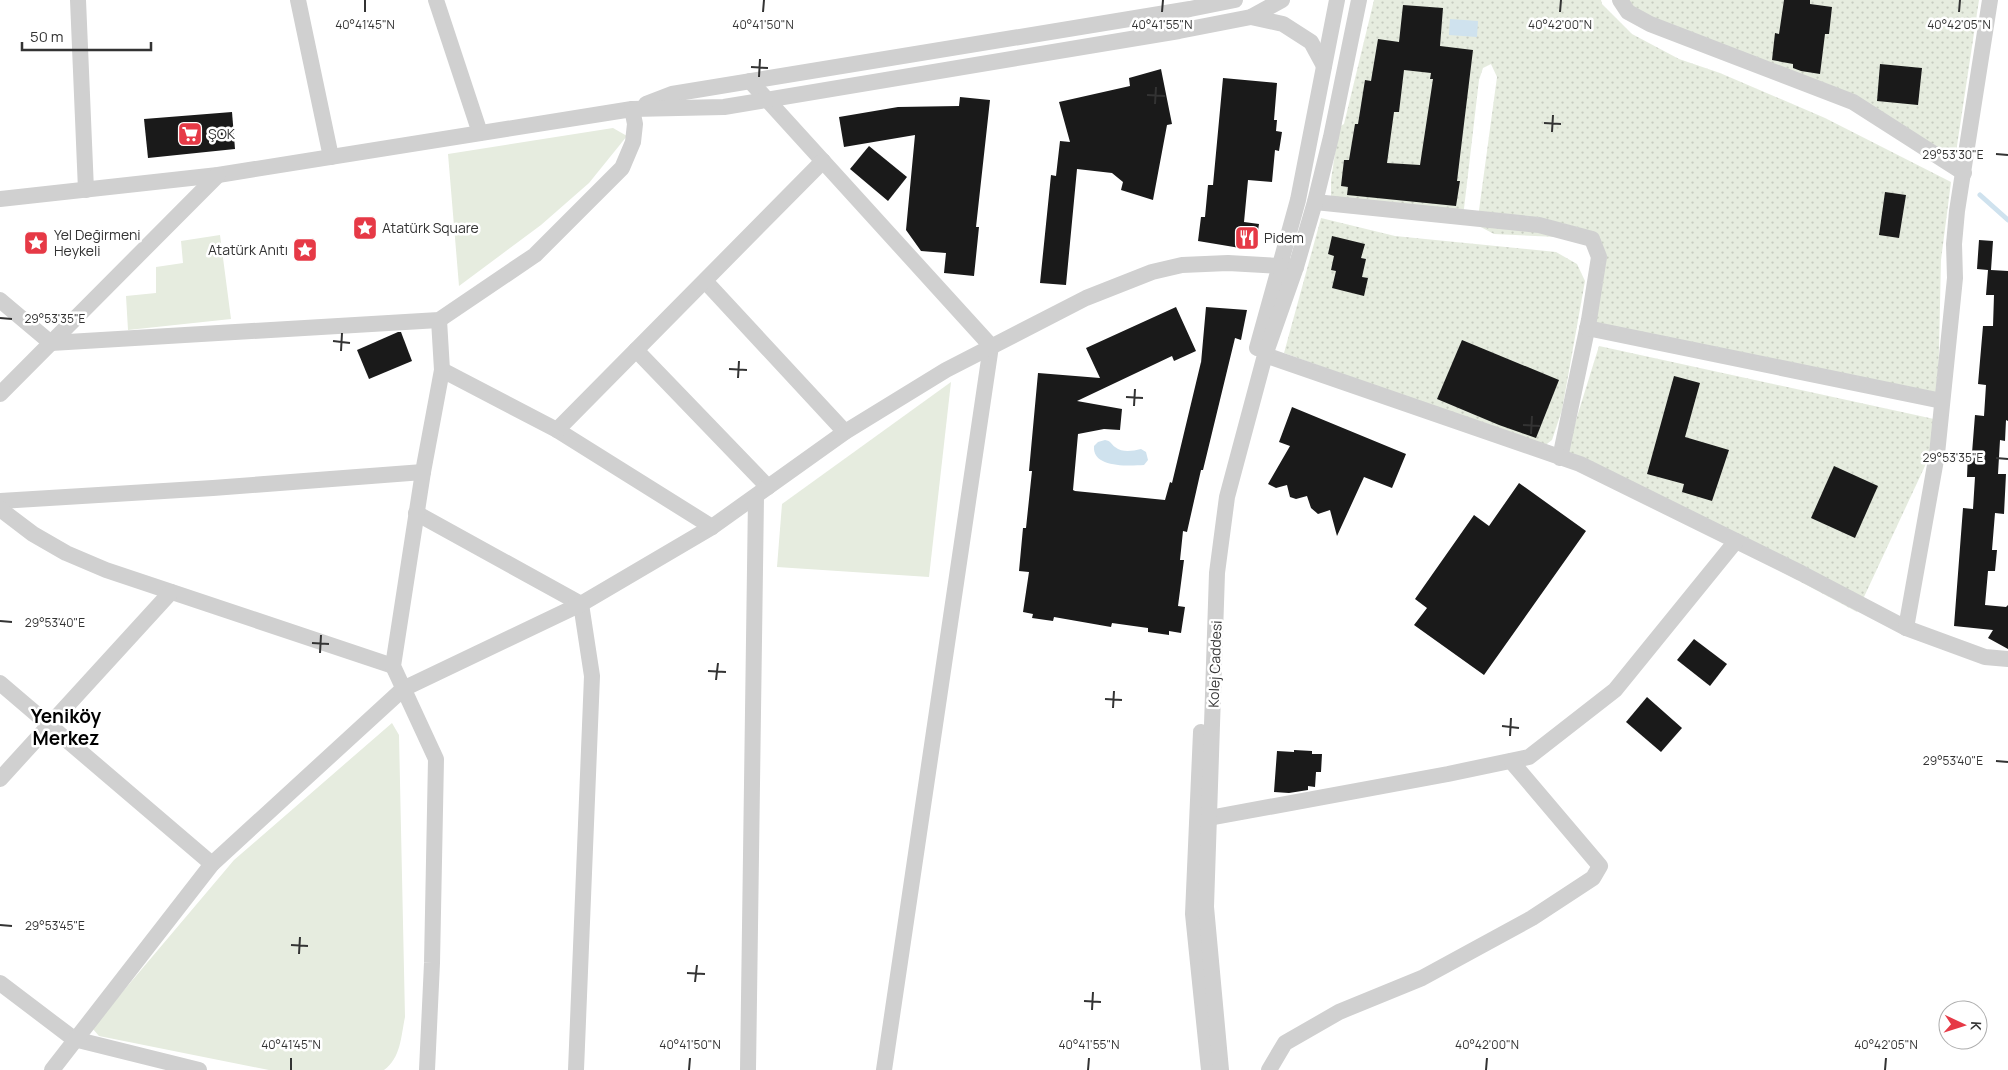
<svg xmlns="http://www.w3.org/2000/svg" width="2008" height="1070" font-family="Manrope,sans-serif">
  <defs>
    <pattern id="grass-dots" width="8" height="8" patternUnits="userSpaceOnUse" patternTransform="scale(1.25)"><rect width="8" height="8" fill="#e6ecdf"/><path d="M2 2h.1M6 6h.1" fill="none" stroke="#c6cbc0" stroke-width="1.8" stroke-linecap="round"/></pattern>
  </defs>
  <rect width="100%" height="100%" fill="#fff"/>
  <g fill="url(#grass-dots)">
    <polygon points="1374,0 1601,0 1602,4 1632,34 1679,59 1720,73 1825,118 1951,182 1941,260 1938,394 1594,324 1603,262 1587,243 1557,237 1494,234 1477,225 1497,77 1491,64 1483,68 1479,80 1463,217 1331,204 1331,180 1339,127 1344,124"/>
    <polygon points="1620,0 1979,0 1955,159 1853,102 1650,24"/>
    <polygon points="1321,218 1395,236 1556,252 1577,264 1585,281 1562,410 1552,440 1543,447 1284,353"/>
    <polygon points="1599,346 1934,419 1931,453 1857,612 1609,479 1562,465"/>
  </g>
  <g fill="#e6ecdf">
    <polygon points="613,128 627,136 589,183 541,225 459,286 448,154"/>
    <polygon points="220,235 231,319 128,330 126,296 156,293 156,267 183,263 181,241"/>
    <polygon points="951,382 929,577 777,567 782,504"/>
    <path d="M392 723 399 735 405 1017C401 1036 401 1058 384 1070H269L99 1036 92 1028 234 860Z"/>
  </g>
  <g fill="#cfe2ee">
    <polygon points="1450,19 1478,21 1477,37 1449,35"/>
    <path d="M1105 440C1111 441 1111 444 1115 447 1123 453 1132 451 1141 449L1146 452 1148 460 1144 465C1128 466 1092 468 1094 446L1098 442Z"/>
  </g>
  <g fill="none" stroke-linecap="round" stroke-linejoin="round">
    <polyline stroke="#cfe2ee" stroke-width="5" points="1980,195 2008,220"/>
  </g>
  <g fill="#1a1a1a" fill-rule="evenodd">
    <polygon points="1784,0 1810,0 1810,4 1832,7 1829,34 1825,34 1820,74 1801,71 1793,68 1793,64 1772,60 1775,33 1779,34"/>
    <path d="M1403 5 1443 8 1440 46 1473 50 1457 181H1460L1456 206 1347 195 1348 187 1341 186 1344 160H1349L1355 124H1358L1365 80 1371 81 1378 39 1399 42ZM1404 70 1431 73 1430 79H1433L1420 165 1387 163 1394 112H1399Z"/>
    <polygon points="1880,64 1922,68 1918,105 1877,101"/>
    <polygon points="1161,69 1172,124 1167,125 1153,200 1121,190 1123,182 1112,173 1077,169 1066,285 1040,283 1051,175 1056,176 1060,141 1070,142 1059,102 1130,86 1129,78"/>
    <polygon points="1223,78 1277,83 1274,120 1277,120 1276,131 1282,132 1279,151 1275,150 1272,182 1248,180 1244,222 1259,224 1256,243 1246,249 1198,241 1201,217 1205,217 1208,185 1213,185"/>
    <polygon points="960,97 990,100 976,227 979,227 974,276 944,273 946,253 921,251 906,230 915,135 844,147 839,117 898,107 959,106"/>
    <polygon points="232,112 235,149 148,158 144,119"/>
    <polygon points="869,146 907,177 888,201 850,169"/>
    <polygon points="1885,192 1906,195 1899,238 1879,235"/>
    <polygon points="1332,236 1365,244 1361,258 1366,259 1362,277 1368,278 1364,296 1332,288 1336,271 1331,270 1334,256 1328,254"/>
    <polygon points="1979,240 1993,241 1991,270 2008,271 2008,421 2006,420 2005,441 2000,440 1998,474 2006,474 2004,514 1995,513 1992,550 1997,550 1995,571 1988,571 1985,605 2006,607 2008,605 2008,649 1988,638 1993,630 1954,626 1963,508 1973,509 1975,477 1967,477 1968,452 1972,453 1975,415 1984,416 1986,385 1978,384 1983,326 1993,326 1994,295 1986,295 1988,270 1977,269"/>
    <polygon points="1176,307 1196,351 1174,361 1172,356 1077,401 1122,409 1120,430 1104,429 1078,434 1073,490 1075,491 1165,500 1170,482 1172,483 1201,362 1201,363 1206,307 1247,310 1241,340 1235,338 1203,470 1201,470 1187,532 1183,531 1180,560 1184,560 1178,606 1185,607 1181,633 1169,631 1169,635 1148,632 1148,628 1112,623 1111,627 1054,617 1053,621 1032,618 1033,614 1023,612 1029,572 1019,571 1023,528 1026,528 1032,471 1029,471 1038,373 1100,378 1086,348"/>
    <polygon points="398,332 401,332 412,361 369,379 357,350"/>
    <polygon points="1462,340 1559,380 1536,438 1499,425 1437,399"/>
    <polygon points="1674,376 1700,383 1685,437 1729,450 1712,501 1682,492 1684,484 1647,474"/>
    <polygon points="1292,407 1406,454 1392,488 1364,477 1337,536 1330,510 1318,514 1311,508 1307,496 1296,499 1290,497 1287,485 1276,488 1268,484 1290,446 1279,442"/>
    <polygon points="1834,466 1878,486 1855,538 1811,518"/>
    <polygon points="1519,483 1586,531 1484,675 1414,625 1427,608 1415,599 1474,515 1489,526"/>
    <polygon points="1694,639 1727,664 1710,686 1677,660"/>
    <polygon points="1647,697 1682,728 1661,752 1626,722"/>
    <polygon points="1294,750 1312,751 1312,754 1322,754 1321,772 1316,772 1315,787 1308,786 1308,790 1289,793 1274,792 1277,751 1294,752"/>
  </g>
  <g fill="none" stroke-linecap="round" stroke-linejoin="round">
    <g stroke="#d0d0d0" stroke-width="16">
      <polyline points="78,0 86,190"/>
      <polyline points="298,0 331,157"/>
      <polyline points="436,0 480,133"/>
      <polyline points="1620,0 1628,12 1650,24 1853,102 1964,173"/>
      <polyline points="1251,17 1283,24 1311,42 1324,66"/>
      <polyline points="750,81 991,346 884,1070"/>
      <polyline points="646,104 672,94 1190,9 1235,0"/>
      <polyline points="0,199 218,175 632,109 724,107 1179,31 1251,17 1282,0"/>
      <polyline points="1315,202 1539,225 1592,239 1599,257 1589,320 1560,458"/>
      <polyline points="705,281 845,432"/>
      <polyline points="0,300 51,343 439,320 535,255 622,168 633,142 635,124 632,109"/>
      <polyline points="1587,328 1942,401"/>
      <polyline points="1257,348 1298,200 1337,0"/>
      <polyline points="636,350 768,487"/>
      <polyline points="1265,355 1580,464 1801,573 1906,628 1985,657 2008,659"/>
      <polyline points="442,370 557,430 712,527"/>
      <polyline points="0,394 218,175"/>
      <polyline points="557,430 823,161"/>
      <polyline points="0,501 213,488 423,472"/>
      <polyline points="0,509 33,534 66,553 106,570 393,666"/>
      <polyline points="416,513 581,604 592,676 576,1070"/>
      <polyline points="1906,628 1937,454 1955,278 1954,244 1957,211 1990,0"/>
      <polyline points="0,683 212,864"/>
      <polyline points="1201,732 1193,914 1209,1070"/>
      <polyline points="0,779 171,592"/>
      <polyline points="1209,818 1448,774 1529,757 1615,690 1736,541"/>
      <polyline points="0,983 74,1039 199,1070"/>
      <polyline points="52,1070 212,864 403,689 581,604 712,527 845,432 946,370 1086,298 1152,272 1182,265 1228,263 1296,267"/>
      <polyline points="427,1070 432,963 436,759 393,666 423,472 442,370 439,320"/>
      <polyline points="748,1070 756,497"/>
      <polyline points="1221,1070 1206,907 1217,573 1227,497 1265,355 1296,267 1315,202 1331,137 1359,0"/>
      <polyline points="1269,1070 1285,1043 1339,1012 1422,978 1532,918 1593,878 1600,866 1511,761"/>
    </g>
  </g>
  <path fill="none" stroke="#333" stroke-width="2" d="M365 12V0M763 12 764 0M1162 12 1163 0M1560 12 1561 0M1959 12 1960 0M751 67 768 68M759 77 760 59M1147 95 1165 96M1155 104 1156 87M1544 123 1561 124M1552 132 1553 115M1996 154 2008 155M0 318 12 319M333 341 350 343M341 351 342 333M729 369 747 370M738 378 739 361M1126 397 1143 398M1134 406 1135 389M1523 425 1540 426M1531 434 1532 416M1996 458 2008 459M0 621 12 622M312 643 329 644M320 653 321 635M708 671 726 672M716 680 718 663M1105 699 1122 700M1113 708 1114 691M1502 726 1519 728M1510 736 1511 718M1996 761 2008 762M0 925 12 926M291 945 308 946M299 954 300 937M687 973 705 974M695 982 697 965M1084 1001 1101 1002M1092 1010 1093 992M291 1070V1058M689 1070 690 1058M1088 1070 1089 1058M1486 1070 1487 1058M1885 1070 1886 1058"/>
  <defs>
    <symbol id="supermarket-square" viewBox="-11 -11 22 22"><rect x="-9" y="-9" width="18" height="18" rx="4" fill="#e63946" stroke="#fff"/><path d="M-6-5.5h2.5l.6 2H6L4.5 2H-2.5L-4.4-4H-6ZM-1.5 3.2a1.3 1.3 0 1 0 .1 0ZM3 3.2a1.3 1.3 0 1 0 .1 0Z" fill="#fff"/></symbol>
    <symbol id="sight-square" viewBox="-11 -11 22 22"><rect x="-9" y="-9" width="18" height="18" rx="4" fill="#e63946" stroke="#fff"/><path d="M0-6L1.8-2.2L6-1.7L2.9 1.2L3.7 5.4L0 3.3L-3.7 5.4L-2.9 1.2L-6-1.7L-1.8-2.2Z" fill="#fff"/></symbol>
    <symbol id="restaurant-square" viewBox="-11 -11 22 22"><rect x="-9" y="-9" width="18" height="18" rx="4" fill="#e63946" stroke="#fff"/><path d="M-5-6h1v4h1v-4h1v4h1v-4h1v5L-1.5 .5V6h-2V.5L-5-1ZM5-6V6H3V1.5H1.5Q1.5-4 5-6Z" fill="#fff"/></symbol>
  </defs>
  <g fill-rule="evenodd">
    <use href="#supermarket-square" x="176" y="120" width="28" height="28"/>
    <use href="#sight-square" x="351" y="214" width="28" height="28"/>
    <use href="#restaurant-square" x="1233" y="224" width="28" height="28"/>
    <use href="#sight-square" x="22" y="229" width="28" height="28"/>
    <use href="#sight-square" x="291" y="236" width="28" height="28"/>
  </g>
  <g text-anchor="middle" stroke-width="5" stroke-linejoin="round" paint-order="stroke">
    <g font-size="14" fill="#333" stroke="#fff" text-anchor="start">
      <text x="208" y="139">ŞOK</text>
      <text x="382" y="233">Atatürk Square</text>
      <text x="54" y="240">Yel Değirmeni<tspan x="54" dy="16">Heykeli</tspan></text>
      <text x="1264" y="243">Pidem</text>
      <text x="288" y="255" text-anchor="end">Atatürk Anıtı</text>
    </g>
    <g font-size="14" fill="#333" stroke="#fff">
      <text transform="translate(1215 664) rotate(-88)" y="5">Kolej Caddesi</text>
    </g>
    <g font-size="19" font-weight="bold" fill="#000" stroke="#fff">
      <text x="66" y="723">Yeniköy<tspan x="66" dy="22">Merkez</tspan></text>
    </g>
  </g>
  <g font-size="12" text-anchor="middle" fill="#333" stroke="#fff" stroke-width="5" stroke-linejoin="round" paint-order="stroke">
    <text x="365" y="29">40°41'45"N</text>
    <text x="763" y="29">40°41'50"N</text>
    <text x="1162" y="29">40°41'55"N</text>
    <text x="1560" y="29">40°42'00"N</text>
    <text x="1959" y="29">40°42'05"N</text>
    <text x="1953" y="159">29°53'30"E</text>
    <text x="55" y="323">29°53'35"E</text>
    <text x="1953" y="462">29°53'35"E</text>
    <text x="55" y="627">29°53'40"E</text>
    <text x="1953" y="765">29°53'40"E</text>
    <text x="55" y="930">29°53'45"E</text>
    <text x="291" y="1049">40°41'45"N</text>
    <text x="690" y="1049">40°41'50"N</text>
    <text x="1089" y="1049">40°41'55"N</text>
    <text x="1487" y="1049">40°42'00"N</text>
    <text x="1886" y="1049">40°42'05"N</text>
  </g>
  <g transform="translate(1963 1025) rotate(94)"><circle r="24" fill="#ffffff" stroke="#adadad"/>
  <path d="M0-4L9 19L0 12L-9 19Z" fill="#e63946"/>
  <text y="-8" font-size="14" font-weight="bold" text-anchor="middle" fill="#333333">K</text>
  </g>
  <path d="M22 42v8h129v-8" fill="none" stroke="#333333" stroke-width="2.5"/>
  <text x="30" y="42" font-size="15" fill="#333333" stroke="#ffffff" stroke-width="4" paint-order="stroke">50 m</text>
</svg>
